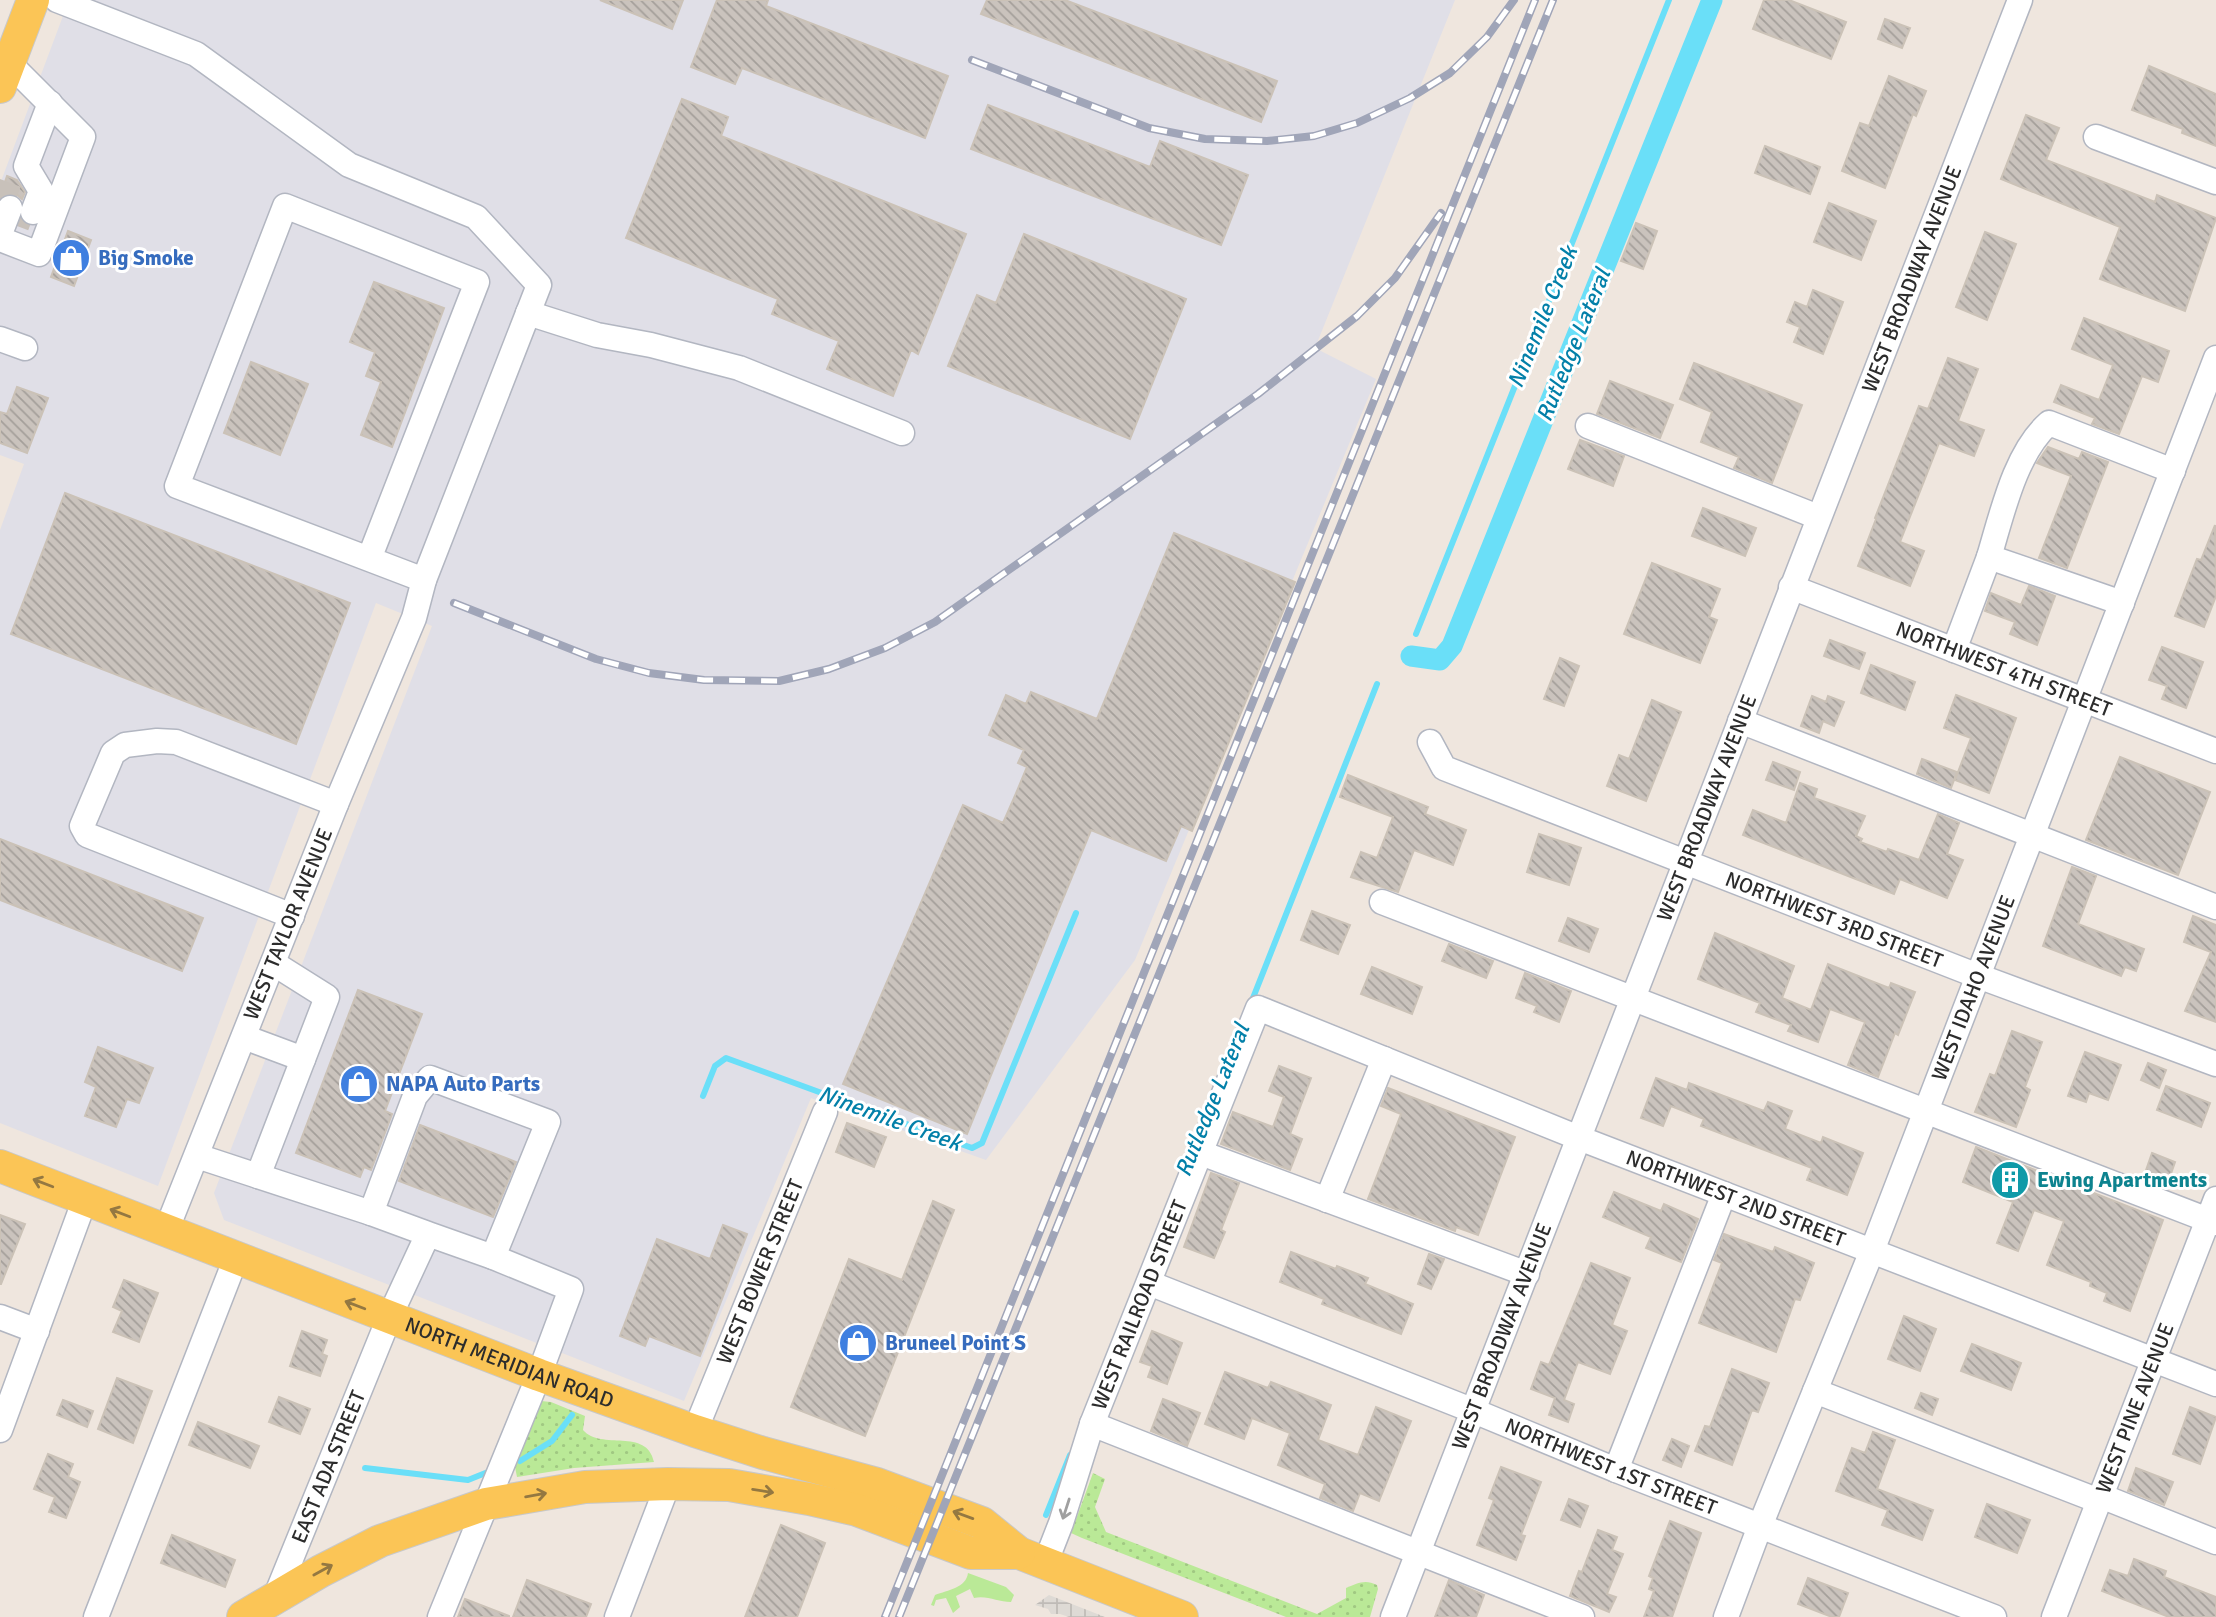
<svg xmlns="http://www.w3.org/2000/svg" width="2216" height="1617" font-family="Signika,sans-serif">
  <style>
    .industrial { fill: #e0dfe7 }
    .grass { fill: url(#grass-dots) }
    .garden { fill: #bae997 }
    .plaza { fill: url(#plaza-grid) }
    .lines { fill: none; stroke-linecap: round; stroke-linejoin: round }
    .stream { stroke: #6adff8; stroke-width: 6 }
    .canal { stroke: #6adff8; stroke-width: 21 }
    .building { fill: url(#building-back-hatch); stroke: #cbc2b7; stroke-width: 2 }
    .minor-tunnel { stroke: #c8c1ba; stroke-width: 24; stroke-dasharray: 24 12; stroke-linecap: butt }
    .minor-casing { stroke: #b2b6c1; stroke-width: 27 }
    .major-casing { stroke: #c8c8c8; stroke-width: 34 }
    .minor { stroke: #fff; stroke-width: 24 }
    .major { stroke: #fbc556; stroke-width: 32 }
    .rail-casing { stroke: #a0a5b8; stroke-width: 8 }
    .rail { stroke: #fff; stroke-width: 5; stroke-dasharray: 16; stroke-linecap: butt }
    .oneway { stroke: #947841 }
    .oneway2 { stroke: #a0a0a0 }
    .labels { text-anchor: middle; stroke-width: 6; stroke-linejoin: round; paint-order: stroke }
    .shop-label { font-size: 21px; font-weight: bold; fill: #366cbe; stroke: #fff; text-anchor: start }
    .street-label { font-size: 21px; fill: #2c2c2c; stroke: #fff }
    .culture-label { font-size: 21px; font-weight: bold; fill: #0d838f; stroke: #fff; text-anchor: start }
    .water-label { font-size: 23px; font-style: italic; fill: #0380a9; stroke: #fff }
  </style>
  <defs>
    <pattern id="grass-dots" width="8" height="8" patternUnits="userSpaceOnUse" patternTransform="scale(1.75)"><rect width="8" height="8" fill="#bae997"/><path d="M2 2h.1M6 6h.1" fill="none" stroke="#a0c882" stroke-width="1.8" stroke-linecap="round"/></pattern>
    <pattern id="plaza-grid" width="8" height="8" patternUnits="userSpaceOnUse" patternTransform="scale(1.75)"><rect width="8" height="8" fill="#dedad5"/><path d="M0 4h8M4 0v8" fill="none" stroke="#bfbbb7"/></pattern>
    <pattern id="building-back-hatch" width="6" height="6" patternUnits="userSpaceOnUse" patternTransform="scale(1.75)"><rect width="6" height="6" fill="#cac3bd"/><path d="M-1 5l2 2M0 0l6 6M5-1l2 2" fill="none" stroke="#a49f9a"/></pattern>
  </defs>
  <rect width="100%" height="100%" fill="#efe6de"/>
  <path class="industrial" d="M69 0H1455L1315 348 1376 379 1135 960 986 1160 811 1098 684 1401 224 1220 214 1193 432 626 376 603 158 1186 0 1123V530L24 464 0 455V184Z"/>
  <path class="grass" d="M541 1401 551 1402 585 1416 583 1430C601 1451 647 1427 654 1462L574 1468 517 1477 514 1462Z
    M1093 1473 1105 1479 1095 1507 1106 1532 1317 1614 1346 1598V1588C1358 1583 1365 1579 1377 1585L1378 1589 1370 1617H1286L1082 1538 1071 1533Z"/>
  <path class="garden" d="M968 1573 1006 1587 1014 1595 1011 1602C998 1602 987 1595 974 1598L970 1589 956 1596 960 1607 953 1613 946 1598 936 1600 934 1606 931 1605 935 1595C948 1590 966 1588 968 1573Z"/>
  <path class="plaza" d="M1049 1595 1105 1617H1069L1060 1614H1051L1048 1609 1035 1605Z"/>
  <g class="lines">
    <path class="stream" d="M1416 634 1669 0
      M1251 1003 1377 684
      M703 1096 715 1066 726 1058 972 1148 982 1143 1076 913
      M520 1461 552 1441 572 1415
      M365 1468 468 1480 488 1472
      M1046 1515 1070 1455"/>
    <path class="canal" d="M1411 656 1440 660 1452 646 1712 0"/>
  </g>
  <path class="building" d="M600 0H683L672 29Z
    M717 0H768L766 6 948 76 925 138 742 68 735 84 691 67Z
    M987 0H1065L1277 81 1261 122 981 14Z
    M1764 0H1789L1846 22 1831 59 1753 29Z
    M1885 19 1910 28 1902 48 1878 39Z
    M2149 66 2216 94V146L2182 133 2183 129 2132 110Z
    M1889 76 1926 91 1916 116 1913 114 1885 188 1842 171 1860 123 1869 126Z
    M682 99 728 117 721 136 966 234 918 354 911 350 893 396 827 369 839 341 772 314 778 299 626 238Z
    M988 105 1150 167 1160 141 1248 175 1221 245 971 149Z
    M2026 115 2059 128 2046 160 2155 202 2157 195 2216 218 2185 311 2100 279 2120 227 2001 179Z
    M1765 146 1820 167 1810 194 1755 173Z
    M7 176 17 180 25 192 22 199 16 194 8 193 0 197Z
    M1829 203 1876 221 1861 260 1814 242Z
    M1636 223 1657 231 1643 269 1621 261Z
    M68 231 91 240 74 286 51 277Z
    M1985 232 2016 244 1987 320 1956 307Z
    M1024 234 1186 299 1130 439 948 366 977 295 996 303Z
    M374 282 444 308 392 447 361 435 381 382 366 376 375 352 350 342Z
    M1813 290 1843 302 1823 354 1794 342 1800 327 1787 322 1795 302 1807 307Z
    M2084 318 2169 351 2158 382 2142 376 2119 434 2092 424 2095 418 2054 402 2061 385 2099 400 2113 365 2072 349Z
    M1948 358 1978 369 1958 421 1984 430 1974 456 1939 443 1900 542 1924 551 1910 586 1858 566 1876 519 1875 518 1919 406 1928 409Z
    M251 362 308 384 280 455 224 433Z
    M1694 363 1802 405 1772 483 1734 468 1739 457 1701 442 1712 412 1680 399Z
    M1610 381 1673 405 1660 438 1597 414Z
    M17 387 48 398 27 453 0 443V412L7 414Z
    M1580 440 1624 456 1613 486 1568 469Z
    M2048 447 2079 459 2082 452 2108 462 2067 568 2039 558 2071 476 2037 463Z
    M65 493 350 603 296 744 11 634Z
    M1703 508 1756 528 1745 556 1692 536Z
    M2215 525 2216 596 2204 627 2175 616 2197 559 2201 560Z
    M1174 533 1295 582 1192 831 1181 826 1166 861 1091 830 967 1134 843 1084 963 805 1003 823 1014 798 1027 767 1018 763 1024 750 989 735 1006 695 1026 704 1031 692 1097 719Z
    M1652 563 1720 589 1709 617 1717 620 1700 663 1624 634Z
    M2029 586 2055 596 2037 645 2010 634 2015 622 1985 611 1991 593 2021 605Z
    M1830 640 1865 653 1859 669 1824 656Z
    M2162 647 2203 662 2186 708 2162 699 2167 686 2149 680Z
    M1560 658 1579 666 1564 706 1544 699Z
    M1871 665 1915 682 1905 710 1861 693Z
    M1956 695 2016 718 1989 793 1955 780 1971 738 1944 728Z
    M1812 696 1826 702 1828 696 1844 702 1834 726 1823 721 1819 733 1801 726Z
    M1652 700 1681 712 1646 801 1607 786 1619 755 1629 759Z
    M2120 757 2210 792 2178 875 2086 840Z
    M1922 759 1957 772 1951 788 1917 774Z
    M1773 762 1800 772 1794 790 1766 780Z
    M1348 775 1428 807 1425 814 1466 830 1453 865 1414 850 1398 892 1351 877 1361 852 1377 858 1393 817 1340 797Z
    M1800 783 1817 789 1814 798 1865 816 1856 836 1862 839 1860 842 1887 852 1888 849 1919 860 1938 814 1959 823 1947 854 1963 860 1947 898 1900 879 1894 894 1743 835 1753 810 1786 823Z
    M1539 834 1581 848 1569 885 1527 872Z
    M0 839 203 918 182 971 0 900Z
    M2072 867 2096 876 2078 924 2144 949 2136 971 2125 967 2121 976 2043 946Z
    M1312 911 1350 925 1338 954 1301 940Z
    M2193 916 2216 925V1022L2185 1011 2211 952 2184 942Z
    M1568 918 1598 929 1589 952 1559 941Z
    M1715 933 1794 966 1782 998 1811 1010 1828 964 1889 988 1891 983 1915 992 1898 1035 1895 1033 1878 1077 1848 1065 1865 1022 1830 1009 1818 1042 1788 1031 1791 1025 1756 1012 1760 1003 1698 979Z
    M1449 944 1493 961 1486 978 1442 961Z
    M1372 967 1422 987 1412 1014 1361 994Z
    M1525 973 1571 991 1559 1022 1534 1012 1537 1006 1516 998Z
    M358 990 422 1014 385 1111 392 1114 371 1170 364 1167 360 1177 296 1153Z
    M2012 1031 2042 1042 2025 1087 2030 1090 2016 1127 1975 1112 1990 1074 1995 1076Z
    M98 1047 153 1068 139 1103 127 1099 116 1127 85 1116 96 1087 85 1082Z
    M2085 1052 2121 1065 2108 1100 2089 1093 2086 1102 2068 1096Z
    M2148 1063 2166 1070 2159 1088 2141 1080Z
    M1279 1066 1311 1078 1290 1134 1302 1139 1290 1170 1221 1144 1233 1112 1273 1127 1284 1097 1269 1091Z
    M1656 1078 1687 1090 1689 1083 1764 1111 1768 1102 1792 1111 1785 1129 1821 1143 1823 1137 1863 1153 1847 1195 1807 1180 1812 1168 1701 1126 1704 1119 1671 1106 1663 1126 1641 1118Z
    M2166 1086 2210 1103 2201 1127 2157 1110Z
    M1388 1088 1515 1137 1478 1235 1456 1227 1455 1231 1368 1199 1401 1114 1381 1106Z
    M847 1123 886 1137 874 1167 836 1152Z
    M420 1125 516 1162 493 1217 399 1181Z
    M1976 1147 2163 1220 2130 1311 2104 1301 2107 1293 2090 1286 2091 1282 2047 1265 2064 1221 2034 1210 2018 1251 1997 1243 2013 1202 1963 1182Z
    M2152 1153 2175 1162 2166 1188 2143 1179Z
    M1211 1173 1239 1183 1221 1230 1225 1232 1214 1258 1184 1247Z
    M1614 1192 1661 1211 1664 1204 1698 1219 1681 1262 1646 1248 1651 1237 1603 1217Z
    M933 1201 954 1210 865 1436 791 1407 849 1259 902 1280Z
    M0 1215 25 1224 1 1284H0Z
    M723 1225 747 1234 700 1356 649 1336 645 1346 620 1336 657 1239 710 1259Z
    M1724 1234 1773 1252 1775 1247 1814 1263 1800 1300 1795 1299 1776 1352 1699 1323 1722 1263 1714 1260Z
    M1291 1252 1336 1269 1337 1266 1368 1278 1365 1284 1413 1304 1401 1334 1322 1304 1324 1299 1280 1282Z
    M1429 1254 1444 1259 1431 1289 1418 1284Z
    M1591 1263 1630 1278 1612 1325 1627 1331 1610 1374 1578 1362 1564 1400 1574 1404 1568 1422 1549 1415 1555 1398 1531 1389 1541 1362 1549 1365Z
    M124 1280 158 1293 139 1342 113 1332 122 1311 113 1307Z
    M1904 1316 1936 1329 1920 1371 1888 1359Z
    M302 1331 327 1340 322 1354 327 1356 320 1376 290 1366Z
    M1152 1331 1182 1343 1167 1384 1148 1377 1152 1366 1140 1362Z
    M1972 1344 2021 1363 2011 1390 1961 1371Z
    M1732 1369 1769 1383 1758 1412 1752 1410 1732 1465 1695 1451 1705 1426 1710 1427Z
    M1225 1372 1268 1388 1271 1382 1331 1405 1318 1440 1358 1455 1376 1407 1411 1421 1379 1501 1360 1493 1353 1511 1320 1498 1325 1484 1278 1465 1290 1433 1252 1418 1244 1439 1205 1424Z
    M117 1378 152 1391 133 1443 98 1429Z
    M1921 1393 1938 1399 1932 1415 1915 1408Z
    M279 1397 310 1409 300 1434 269 1422Z
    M1163 1399 1200 1413 1187 1446 1151 1431Z
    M63 1400 93 1411 87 1427 57 1415Z
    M2190 1407 2216 1417 2200 1464 2173 1454Z
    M198 1422 259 1446 250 1468 189 1445Z
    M1873 1432 1895 1440 1877 1489 1933 1510 1922 1540 1882 1525 1888 1510 1836 1491 1852 1448 1865 1453Z
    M1672 1439 1689 1446 1681 1467 1663 1460Z
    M48 1454 73 1464 68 1477 80 1482 66 1518 49 1512 55 1497 34 1489Z
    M1501 1467 1541 1482 1521 1535 1525 1536 1516 1560 1477 1545 1494 1500 1489 1498Z
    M2136 1468 2173 1482 2164 1505 2128 1491Z
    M1569 1499 1588 1506 1580 1527 1561 1520Z
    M1987 1504 2030 1520 2017 1553 1975 1537Z
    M1670 1521 1701 1533 1672 1617H1644L1654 1591 1649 1589 1653 1578 1649 1576Z
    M781 1525 825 1543 797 1617H745Z
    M1598 1530 1617 1537 1612 1550 1623 1554 1607 1594 1616 1597 1609 1612 1570 1596 1579 1571 1582 1572Z
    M172 1535 235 1560 225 1587 161 1563Z
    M2134 1559 2166 1571 2164 1577 2216 1597V1617H2169L2102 1591 2110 1570 2128 1576Z
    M1808 1578 1848 1593 1839 1617H1832L1798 1604Z
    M527 1580 591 1604 586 1617H513Z
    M1449 1580 1484 1595 1476 1617H1435Z
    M465 1599 509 1616V1617H458Z"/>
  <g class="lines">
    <path class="minor-tunnel" d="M1 205 11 178
      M17 226 24 208"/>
    <defs>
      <g id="minor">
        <path d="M57 0 196 54 349 165 476 217 539 285 424 580 414 618 336 804 166 1231"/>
        <path d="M2096 137 2216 182"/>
        <path d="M33 212 41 191 26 166 50 103"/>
        <path d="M0 234 10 208"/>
        <path d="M0 239 39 254 83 137 9 63"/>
        <path d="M528 313 597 335 651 345 739 368 902 433"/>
        <path d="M0 339 25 348"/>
        <path d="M1588 426 1818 517"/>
        <path d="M369 559 177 486 285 206 477 282 369 559 424 580"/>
        <path id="s1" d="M1791 587 2216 751"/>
        <path d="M2122 603 1989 557C2002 514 2015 453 2049 423L2173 471"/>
        <path d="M1954 650 1989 557"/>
        <path d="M1740 721 2216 907"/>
        <path id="s2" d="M1430 742 1444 768 1978 976 2216 1064"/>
        <path d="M1382 902 2216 1223"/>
        <path d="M292 916 87 835 82 826 113 753 125 745 157 741 176 742 336 804"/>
        <path d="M244 1037 303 1059"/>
        <path d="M1201 1153 1527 1274"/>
        <path d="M197 1156 258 1176 327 997 273 963"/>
        <path d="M258 1176 371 1213"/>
        <path d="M1327 1200 1384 1059"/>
        <path id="s3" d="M1149 1283 1474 1411 1616 1470 1994 1617"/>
        <path d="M0 1317 37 1331"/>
        <path d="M1815 1391 2099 1501"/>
        <path d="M1092 1424 1582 1617"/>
        <path d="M0 1430 85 1199"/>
        <path id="s4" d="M695 1431 825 1112"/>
        <path d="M1616 1470 1724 1194"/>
        <path d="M2101 1496 2216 1542"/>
        <path id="s5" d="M1045 1564 1061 1523 1092 1424 1258 1008 1579 1138 2216 1384"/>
        <path id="s6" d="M273 1603 389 1318 428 1234 493 1257 548 1122 430 1078 415 1096 371 1213 428 1234"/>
        <path d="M96 1617 236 1258"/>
        <path d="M440 1617 539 1375 571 1289 493 1257"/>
        <path d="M617 1617 668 1484"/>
        <path id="s7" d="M1393 1617 2020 0"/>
        <path id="s8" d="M1726 1617 1760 1526 1872 1251 2216 358"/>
        <path id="s9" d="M2054 1617 2216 1199"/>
      </g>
      <g id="major">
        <path d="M0 87 33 0"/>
        <path id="s10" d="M0 1166 539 1375 695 1431 763 1453 877 1484 982 1523 1019 1553 1182 1617"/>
        <path d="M243 1617 321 1571 380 1541 486 1504 585 1487 668 1484 729 1485 809 1499 857 1510 971 1553H1019"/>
      </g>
    </defs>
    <use href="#minor" class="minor-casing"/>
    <use href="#major" class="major-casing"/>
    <use href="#minor" class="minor"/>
    <use href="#major" class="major"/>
    <defs>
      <path id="rail" d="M972 60 1149 128 1205 139 1267 141 1314 136 1357 123 1410 98 1450 73 1487 37 1514 0
        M454 603 596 659 649 673 704 680 779 681 829 669 885 648 935 622 1258 394 1357 316 1395 278 1441 213
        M885 1617 1535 0
        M899 1617 1553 0"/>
    </defs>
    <use href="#rail" class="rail-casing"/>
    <use href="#rail" class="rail"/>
  </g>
  <defs><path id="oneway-shaft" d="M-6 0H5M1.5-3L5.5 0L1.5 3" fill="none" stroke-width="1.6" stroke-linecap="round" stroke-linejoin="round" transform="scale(1.75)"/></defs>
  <g class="oneway">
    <use href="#oneway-shaft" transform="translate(43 1183) rotate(-159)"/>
    <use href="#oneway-shaft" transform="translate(120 1213) rotate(-159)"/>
    <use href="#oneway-shaft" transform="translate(355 1305) rotate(-159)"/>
    <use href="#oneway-shaft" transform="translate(763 1491) rotate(9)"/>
    <use href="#oneway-shaft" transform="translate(536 1495) rotate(-10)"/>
    <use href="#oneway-shaft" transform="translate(963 1515) rotate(-160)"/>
    <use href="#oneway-shaft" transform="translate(323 1570) rotate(-29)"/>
  </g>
  <use class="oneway2" href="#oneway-shaft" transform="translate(1066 1509) rotate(108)"/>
  <defs>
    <symbol id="shop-disc" viewBox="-11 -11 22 22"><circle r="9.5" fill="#3f7fe0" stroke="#fff"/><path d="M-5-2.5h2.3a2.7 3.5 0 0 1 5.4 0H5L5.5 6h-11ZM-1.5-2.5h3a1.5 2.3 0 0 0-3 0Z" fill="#fff"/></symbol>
    <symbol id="building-disc" viewBox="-11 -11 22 22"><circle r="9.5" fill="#0f9aa8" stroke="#fff"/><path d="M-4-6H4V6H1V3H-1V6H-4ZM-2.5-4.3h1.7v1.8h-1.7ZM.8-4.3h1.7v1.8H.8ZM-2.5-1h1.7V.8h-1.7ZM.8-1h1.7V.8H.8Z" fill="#fff"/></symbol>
  </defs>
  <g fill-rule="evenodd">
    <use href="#shop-disc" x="49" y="236" width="44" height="44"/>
    <use href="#shop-disc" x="337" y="1062" width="44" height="44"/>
    <use href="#building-disc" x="1988" y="1158" width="44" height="44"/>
    <use href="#shop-disc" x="836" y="1321" width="44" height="44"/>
  </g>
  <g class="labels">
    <g class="shop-label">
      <text x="98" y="265">Big Smoke</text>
      <text x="386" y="1091">NAPA Auto Parts</text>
      <text x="885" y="1350">Bruneel Point S</text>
    </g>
    <g class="street-label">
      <text dy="7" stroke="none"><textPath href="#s7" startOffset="1435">WEST BROADWAY AVENUE</textPath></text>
      <text dy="7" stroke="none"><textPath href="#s1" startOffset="228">NORTHWEST 4TH STREET</textPath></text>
      <text dy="7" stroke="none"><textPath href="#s7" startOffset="868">WEST BROADWAY AVENUE</textPath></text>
      <text dy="7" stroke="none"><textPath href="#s2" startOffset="448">NORTHWEST 3RD STREET</textPath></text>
      <text transform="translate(288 924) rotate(-68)" y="7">WEST TAYLOR AVENUE</text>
      <text dy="7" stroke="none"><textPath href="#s8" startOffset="676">WEST IDAHO AVENUE</textPath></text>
      <text dy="7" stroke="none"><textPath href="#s5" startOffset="1110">NORTHWEST 2ND STREET</textPath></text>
      <text dy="7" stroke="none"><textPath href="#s4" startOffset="172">WEST BOWER STREET</textPath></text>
      <text dy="7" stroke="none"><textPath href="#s5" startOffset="276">WEST RAILROAD STREET</textPath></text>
      <text dy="7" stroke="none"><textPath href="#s7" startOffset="301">WEST BROADWAY AVENUE</textPath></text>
      <text dy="7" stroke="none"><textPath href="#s10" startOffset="546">NORTH MERIDIAN ROAD</textPath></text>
      <text dy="7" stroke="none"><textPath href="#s9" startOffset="224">WEST PINE AVENUE</textPath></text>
      <text dy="7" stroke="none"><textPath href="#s3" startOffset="497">NORTHWEST 1ST STREET</textPath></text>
      <text dy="7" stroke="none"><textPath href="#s6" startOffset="147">EAST ADA STREET</textPath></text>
    </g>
    <g class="culture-label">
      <text x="2037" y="1187">Ewing Apartments</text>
    </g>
    <g class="water-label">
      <text transform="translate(1542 317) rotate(-68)" y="8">Ninemile Creek</text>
      <text transform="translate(1573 345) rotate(-68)" y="8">Rutledge Lateral</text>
      <text transform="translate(1212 1100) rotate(-68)" y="8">Rutledge Lateral</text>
      <text transform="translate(890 1118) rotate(20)" y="8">Ninemile Creek</text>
    </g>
  </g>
</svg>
